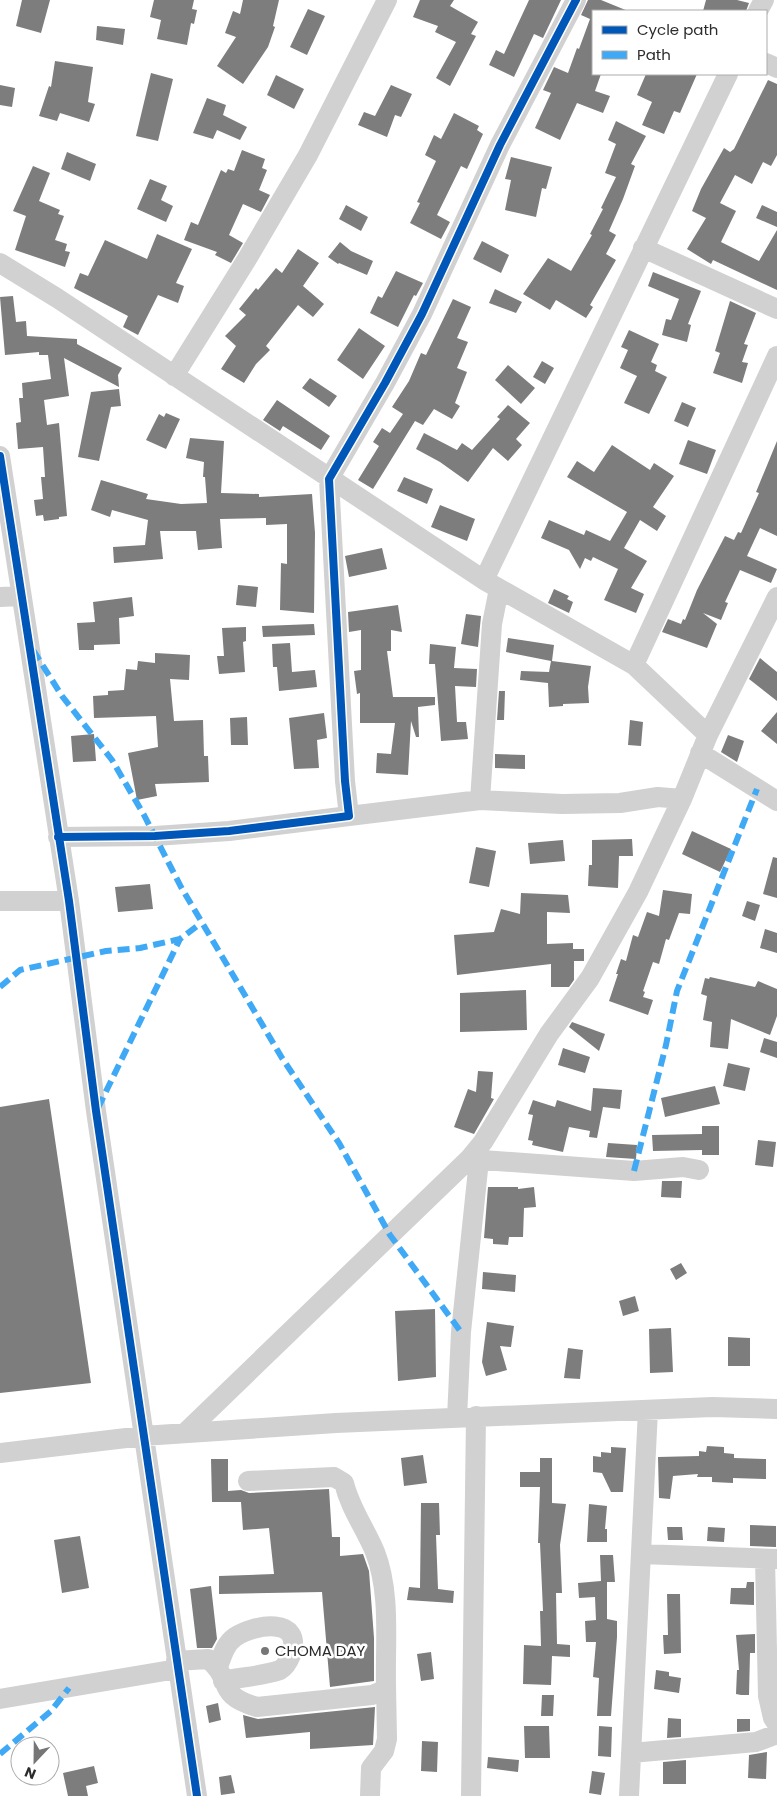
<svg xmlns="http://www.w3.org/2000/svg" width="777" height="1796" font-family="Poppins,sans-serif">
  <style>
    .building { fill: #7d7d7d }
    .lines { fill: none; stroke-linecap: round; stroke-linejoin: round }
    .minor { stroke: #d1d1d1; stroke-width: 20 }
    .quiet { stroke: #3fa9f5; stroke-width: 6; stroke-dasharray: 12 6; stroke-linecap: butt }
    .cycleway-casing { stroke: #fff; stroke-width: 11 }
    .cycleway { stroke: #0057b8; stroke-width: 8 }
    .poi-dot { fill: #767676; stroke: #fff; stroke-width: 2 }
    .labels { text-anchor: middle; stroke-width: 5; stroke-linejoin: round; paint-order: stroke }
    .poi-label { font-size: 15px; fill: #2c2c2c; stroke: #fff; text-anchor: start }
  </style>
  <rect width="100%" height="100%" fill="#fff"/>
  <path class="building" d="M22 0H50L41 33 16 26Z
    M154 0H194L192 9 197 10 194 24 191 23 187 45 157 39 161 20 150 17Z
    M243 0H279L273 26 275 27 268 47 243 84 217 66 236 37 225 33 233 11 240 14Z
    M420 0H454L450 6 478 22 471 34 476 36 450 86 436 78 456 42 435 32 438 26 413 17Z
    M529 0H561L543 38 534 34 514 77 489 65 496 50 504 54Z
    M588 0H601L628 11H593V74H601L595 91 610 96 603 113 577 103 560 140 535 128 551 93 543 90 554 67 568 73 577 48 579 49 590 19 581 15Z
    M706 0H737L749 3 746 11H703Z
    M308 9 325 16 307 55 290 47Z
    M97 26 125 29 123 45 96 40Z
    M55 61 93 67 88 102 95 104 89 122 60 113 57 121 39 116 49 86 51 87Z
    M151 73 173 79 158 141 136 136Z
    M646 74H697L680 113 674 111 664 134 642 125 652 102 637 95Z
    M276 75 304 89 294 109 267 95Z
    M768 80 777 84V155L771 166 763 162 752 184 735 175 720 203 736 211 721 242 759 261 777 230V290L713 260 711 264 687 249 706 218 692 211 701 189 724 148 730 152 734 149Z
    M0 85 15 88 12 107 0 105Z
    M391 85 412 94 401 117 395 115 387 137 358 125 364 112 375 116Z
    M207 98 226 105 223 115 247 127 240 140 217 130 213 139 193 133Z
    M454 113 479 126 477 130 483 134 467 169 461 166 437 215 450 222 441 239 410 223 420 203 417 202 436 161 425 155 434 135 441 139Z
    M616 121 646 136 631 164 635 166 623 199 609 231 616 235 606 254 616 260 590 305 593 307 586 318 556 300 550 310 523 294 548 258 571 271 592 235 590 234 603 209 601 208 616 177 605 173 616 144 608 140Z
    M242 150 265 159 262 168 267 170 259 190 270 195 261 212 243 204 229 235 243 243 231 263 215 255 217 252 184 240 191 222 198 225 221 170 226 173 228 169 234 171Z
    M67 152 96 164 90 181 61 169Z
    M511 157 552 167 546 189 542 188 536 217 505 210 511 180 505 179Z
    M33 166 50 173 39 201 60 210 58 214 64 216 55 240 67 244 65 251 70 252 65 267 15 250 26 216 13 211Z
    M150 179 167 186 161 200 173 206 166 222 137 209Z
    M346 205 368 217 361 231 339 219Z
    M762 205 777 212V227L756 218Z
    M157 234 192 249 176 283 184 286 178 303 158 295 138 335 123 327 128 316 74 288 80 273 88 276 105 240 147 259Z
    M482 241 509 255 501 273 473 259Z
    M340 242 351 251 373 261 367 275 339 263 338 264 328 257Z
    M298 249 319 263 303 286 324 304 313 317 298 305 266 346 270 350 256 364 244 383 221 369 236 346 225 336 246 315 239 309 256 288 258 290 276 268 282 273Z
    M396 271 423 283 416 296 414 295 398 327 370 313 378 296 382 298Z
    M653 272 701 291 688 324 691 325 687 342 662 335 666 319 671 320 679 299 648 286Z
    M495 289 522 302 516 313 489 303Z
    M13 296 16 322 26 321 27 336 77 339V344L122 368 118 375 119 387 64 358 69 396 44 400 47 425 59 423 67 516 59 517V519L44 521 43 515 36 516 34 500 43 499 41 477H45L43 447 18 449 16 423 21 422 19 398H23L22 383 51 379 48 355H39V352L5 355 0 297Z
    M453 299 471 307 457 338 468 342 457 368 467 372 455 403 460 406 452 419 434 409 423 425 415 421 373 489 358 480 379 446 373 442 382 428 390 433 403 414 392 407 409 381 421 353 426 355Z
    M730 301 756 313 744 344 748 345 742 362 748 363 742 383 713 373 720 353 715 351Z
    M359 328 385 346 363 379 337 360Z
    M629 330 659 344 651 362 657 365 655 371 667 377 649 414 624 403 637 376 620 368 628 350 621 347Z
    M542 361 554 368 545 384 533 377Z
    M508 365 535 388 521 404 495 380Z
    M310 378 337 396 329 407 302 388Z
    M119 389 121 406 111 407 99 461 78 457 91 392Z
    M277 400 330 436 321 450 283 426 280 431 263 420Z
    M682 402 696 408 688 427 674 421Z
    M508 405 530 423 516 439 522 445 508 461 493 448 468 482 440 462 416 449 424 433 457 450 462 443 472 450 500 419 497 417Z
    M166 413 180 419 166 449 146 440 159 414 164 417Z
    M190 438 224 441 221 493 259 494V497L312 494 315 533 314 613 280 610 281 563 287 564V524L266 525V518L220 519 222 548 198 550 196 531H160L163 559 114 563 113 547 145 545 148 520 112 510 110 517 91 510 101 480 148 494 146 499 181 504 207 503 205 477H203L204 462 186 458Z
    M688 440 716 450 707 474 679 464Z
    M777 441V536L760 528 747 556 777 569 771 583 740 570 725 602 728 603 721 620 703 613 717 624 707 648 662 632 668 619 681 624 683 619 685 620 697 590 725 536 734 540 738 532 741 533 759 493 756 492Z
    M612 445 650 470 654 463 674 476 653 507 666 516 657 531 640 520 624 548 647 561 631 588 644 594 636 613 604 600 618 569 593 557 591 561 585 558 580 569 569 550 541 538 549 520 584 535 586 530 610 541 627 512 567 477 577 461 594 472Z
    M404 477 433 489 427 504 397 491Z
    M440 505 475 519 467 541 431 527Z
    M382 548 387 569 349 577 345 556Z
    M238 585 258 587 256 607 236 605Z
    M554 589 569 596 567 599 573 602 569 613 548 603Z
    M132 597 134 616 119 618 120 644 94 645V650H79L77 623 95 622 93 602Z
    M398 605 402 632 391 630V651H387L393 697H435V705L418 707 419 737H416L411 721 408 775 376 773 377 753 391 754 395 723H360V693L357 694 354 671 361 670V630L349 632 348 612Z
    M466 614 481 616 478 647 461 644Z
    M314 624 315 635 263 637 262 626Z
    M246 627V641L243 642 245 672 219 674 217 656H224L222 628Z
    M508 638 554 645 552 661 591 666 588 687 589 703 563 704V706L549 707 548 683 520 680 521 671 549 672 551 661 506 652Z
    M290 643 292 672 315 670 317 687 279 691 277 667H273L272 644Z
    M430 644 456 647 454 668 477 669 476 687 455 686 457 722H466L468 739 441 741 435 664H429Z
    M155 653 190 655 189 680 170 679 174 721 203 720 204 756H208L209 782 155 784 157 796 137 800 128 753 158 747 156 716 94 718 93 696 108 695V691L124 690 126 669 137 670 138 661 155 663Z
    M760 658 777 672V701L749 679Z
    M499 691H505L504 720H497Z
    M777 712V744L761 731Z
    M324 713 327 738 317 740 319 768 294 769 289 718Z
    M247 717 248 745H231L230 718Z
    M630 720 643 722 641 746 628 745Z
    M94 734 96 761 73 762 71 736Z
    M728 735 744 741 737 762 721 752Z
    M495 754 525 755V769L495 768Z
    M692 831 731 849 720 872 682 854Z
    M632 839 633 856H619L618 888 588 886 589 865H592V840Z
    M563 840 565 861 530 864 528 843Z
    M476 847 496 851 489 887 469 883Z
    M773 857 777 858V898L763 894Z
    M150 884 153 909 118 912 115 887Z
    M663 890 692 894 690 914 679 913 669 940 666 939 659 964 653 962 643 991 645 992 643 997 653 1000 648 1015 609 1001 618 974H616L621 959 626 961 633 935 638 937 647 912 659 916Z
    M521 893 568 895 570 913 547 912V944L573 943V949H584V961H574V980L569 987H551V964L457 975 454 935 494 932 501 909 520 914Z
    M747 901 760 905 755 921 742 916Z
    M765 929 777 933V953L760 948Z
    M710 977 755 987 758 981 777 989V1016L770 1035 731 1019 728 1049 710 1047 712 1022 703 1020 707 996 701 994 705 978 709 979Z
    M526 990 527 1030 460 1032V993Z
    M572 1022 605 1034 599 1051 569 1027Z
    M764 1038 777 1042V1058L760 1052Z
    M563 1048 590 1057 585 1073 558 1065Z
    M728 1063 750 1068 745 1091 723 1086Z
    M478 1071 493 1072 491 1098 494 1099 474 1134 454 1127 468 1089 476 1092Z
    M715 1086 720 1104 665 1117 661 1098Z
    M593 1088 622 1090 620 1109 603 1107 597 1138 589 1137 590 1131 569 1127 563 1152 532 1145 533 1141 528 1140 533 1115 528 1114 533 1100 555 1107 557 1100 591 1111Z
    M49 1099 91 1383 0 1393V1107Z
    M702 1126H719V1155H702V1150L653 1151 652 1135 702 1134Z
    M758 1140 776 1142 773 1167 755 1165Z
    M608 1143 637 1145 636 1159 606 1157Z
    M662 1181H682L681 1198 661 1197Z
    M488 1187H518V1189L534 1187 536 1207 524 1208 523 1237H509L508 1245 493 1244V1239L484 1238Z
    M681 1263 687 1273 676 1280 670 1269Z
    M483 1272 516 1275 515 1292 482 1289Z
    M635 1296 639 1311 623 1316 619 1301Z
    M435 1309 436 1377 398 1381 395 1311Z
    M487 1322 514 1326 511 1347 500 1346 507 1370 486 1376 482 1362Z
    M671 1328 673 1372 650 1373 649 1329Z
    M728 1337 750 1338V1366H728Z
    M568 1348 583 1350 580 1379 564 1378Z
    M707 1446 724 1447V1453L734 1454V1458L766 1459V1479L733 1478V1483L712 1482V1477H697L698 1474 673 1476 670 1499 659 1498 658 1457 699 1456V1451L706 1452Z
    M611 1447 626 1448 623 1492H611L602 1473 593 1472V1456L601 1457V1452L611 1453Z
    M423 1455 427 1483 404 1486 401 1458Z
    M540 1458H552V1503L566 1504 560 1545 562 1593H556L557 1644 570 1645V1657L552 1656 551 1685 523 1684 524 1645 541 1646 540 1611H543L540 1543H538L540 1487H520V1472H540Z
    M211 1459H228V1491L241 1490 249 1493 329 1489 332 1537H340V1556L363 1554 369 1571 374 1638V1681L330 1687 322 1592 219 1594V1576L274 1574 269 1528 243 1530 241 1502H212Z
    M421 1503H439L440 1535H436L438 1589 454 1591 453 1603 407 1600 409 1587 420 1588Z
    M589 1504 607 1506 605 1529H607V1542H587Z
    M750 1525 776 1526V1547L750 1546Z
    M667 1527H682L683 1540H668Z
    M708 1527 725 1528 724 1542 707 1541Z
    M80 1536 89 1588 62 1593 54 1540Z
    M600 1555H613L615 1582H607V1619L617 1621V1637L611 1716H597L599 1678 593 1677 596 1642H586L585 1621 596 1620 595 1597 579 1598 578 1583 601 1581Z
    M747 1582H754V1605L730 1604 731 1588H746Z
    M211 1586 217 1639 212 1648H197L190 1589Z
    M667 1594H680L681 1653 664 1654 663 1635H668Z
    M755 1634V1653H750L749 1695H741L736 1694 737 1670H739L736 1635Z
    M431 1652 434 1679 421 1681 417 1654Z
    M656 1670 669 1672V1676L681 1678 679 1693 654 1689Z
    M542 1695H554L553 1716H541Z
    M218 1703 221 1720 209 1723 206 1706Z
    M375 1707 373 1745 310 1749V1732L246 1738 243 1715 258 1719Z
    M668 1718 681 1719V1737L667 1738Z
    M737 1719H750V1731L737 1732Z
    M524 1726H549L550 1758H525Z
    M599 1726 612 1727 611 1757 598 1756Z
    M422 1741 438 1742 437 1772 421 1771Z
    M767 1752 766 1779 748 1778 749 1755Z
    M488 1757 519 1760 518 1772 487 1768Z
    M686 1760V1784H663V1762Z
    M94 1766 98 1783 86 1786 88 1796H68L63 1773Z
    M592 1771 605 1773 601 1795 589 1793Z
    M231 1775 235 1793 221 1795 219 1777Z"/>
  <g class="lines">
    <path class="minor" d="M758 11 764 0
      M766 63 777 68
      M643 248 777 309
      M0 263 57 298 484 580 634 665 708 735
      M174 376 247 259 308 155 387 0
      M0 456 69 901 96 1111 197 1796
      M484 580 728 74
      M0 597 21 596
      M634 665 777 356
      M700 753 777 801
      M480 800 562 804 620 803 658 797 682 799
      M349 816 480 800 492 624 499 589
      M58 837 155 836 229 831 349 816 345 781 329 479 385 383 422 314 500 145 576 0
      M0 901H69
      M469 1159 634 1171 683 1167 699 1170
      M457 1418 461 1332 479 1160
      M184 1434 469 1159 483 1142 549 1034 590 978 638 892 682 799 708 735 777 597
      M0 1453 143 1436 336 1423 712 1407 777 1409
      M641 1554 777 1559
      M765 1559 768 1696 773 1718 777 1724
      M176 1661 208 1659C234 1679 214 1695 257 1707L372 1695 382 1691 386 1685C385 1642 391 1593 375 1552 365 1528 350 1508 344 1483L334 1477 248 1481
      M218 1667C222 1656 225 1644 235 1637 254 1624 304 1616 291 1655 289 1660 285 1667 280 1670 263 1676 241 1677 223 1681
      M0 1699 177 1669
      M631 1753 756 1742 777 1734
      M370 1796 371 1768 384 1751 387 1739 386 1685
      M471 1796 476 1416
      M629 1796 648 1410"/>
    <path class="quiet" d="M33 650 62 696 112 760 144 815 181 887 282 1058 339 1143 390 1235 461 1332
      M0 987 20 970 106 951 140 948 180 939 201 923
      M98 1108 180 939
      M634 1171 666 1045 677 991 757 789
      M0 1754 51 1711 69 1688"/>
    <defs>
      <path id="cycleway" d="M0 456 69 901 96 1111 197 1796
        M58 837 155 836 229 831 349 816 345 781 329 479 385 383 422 314 500 145 576 0"/>
    </defs>
    <use href="#cycleway" class="cycleway-casing"/>
    <use href="#cycleway" class="cycleway"/>
  </g>
  <circle class="poi-dot" cx="265" cy="1651" r="5"/>
  <g class="labels">
    <g class="poi-label">
      <text x="275" y="1656">CHOMA DAY</text>
    </g>
  </g>
  <rect x="592" y="10" width="175" height="65" fill="#ffffff" stroke="#ababab"/>
  <rect x="602" y="26" width="25" height="8" fill="#0057b8" stroke="#ababab"/>
  <text x="637" y="35" font-size="15" fill="#2c2c2c">Cycle path</text>
  <rect x="602" y="51" width="25" height="8" fill="#3fa9f5" stroke="#ababab"/>
  <text x="637" y="60" font-size="15" fill="#2c2c2c">Path</text>
  <g transform="translate(35 1761) rotate(202)"><circle r="24" fill="#ffffff" stroke="#ababab"/>
  <path d="M0-4L9 19L0 12L-9 19Z" fill="#767676"/>
  <text y="-8" font-size="14" font-weight="bold" text-anchor="middle" fill="#2c2c2c">N</text>
  </g>
</svg>
